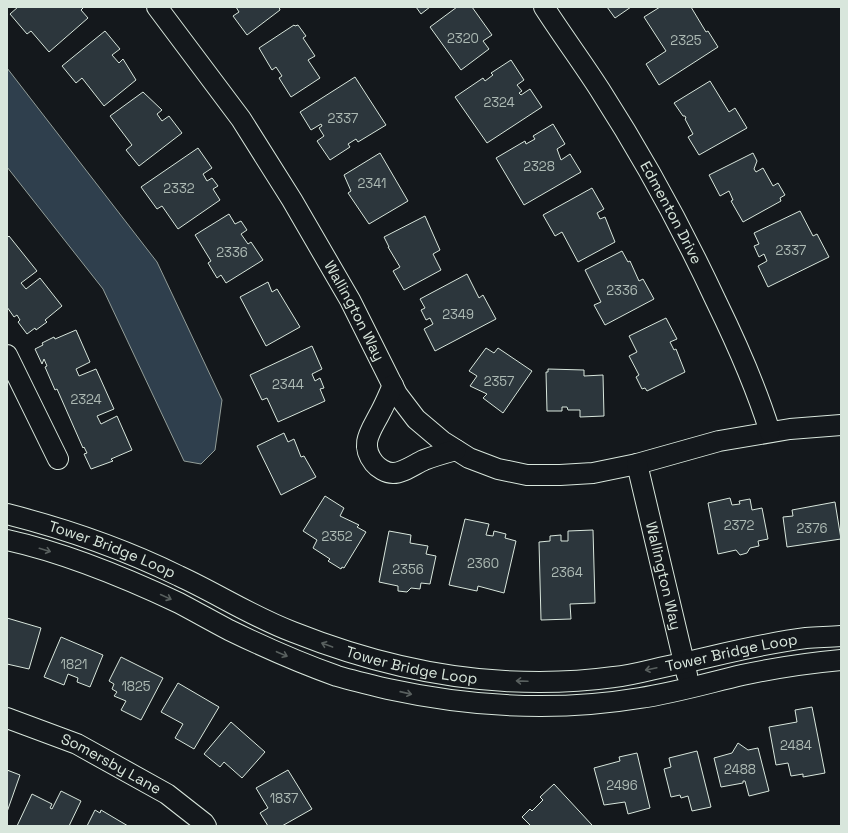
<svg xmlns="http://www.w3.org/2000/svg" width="848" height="833" font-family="'Space Grotesk',sans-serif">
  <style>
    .water { fill: #2f3f4d; stroke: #939e99 }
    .building { fill: #2c363c; stroke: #d8e6dc }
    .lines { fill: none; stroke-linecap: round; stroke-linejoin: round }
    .minor-casing { stroke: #d8e6dc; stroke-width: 22 }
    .minor { stroke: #14181c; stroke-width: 20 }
    .oneway { stroke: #59605f }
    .labels { text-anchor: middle; stroke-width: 3; stroke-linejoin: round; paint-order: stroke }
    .number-label { font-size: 13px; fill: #adbab4 }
    .street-label { font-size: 15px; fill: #d8e6dc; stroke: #14181c }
  </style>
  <rect width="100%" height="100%" fill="#14181c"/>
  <path class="water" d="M7 68 157 262 222 400 215 450 201 464 184 461 103 289 7 167Z"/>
  <path class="building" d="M18 7H84L81 10 88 18 49 52 31 31 27 34 10 14Z
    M236 7H279L280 10 247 35 233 16 239 12Z
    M416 7H430L421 14Z
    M457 7H472L492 35 483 41 489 49 461 70 430 27Z
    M607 7H631L615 18Z
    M660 7H691L706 32 708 31 718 47 659 85 646 64 666 51 644 17Z
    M294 25 295 26 298 25 306 36 303 38 315 56 308 60 320 78 291 97 279 78 282 76 276 67 272 70 259 48Z
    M105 31 120 49 112 55 119 63 123 59 136 80 104 106 82 78 76 83 62 66Z
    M511 60 524 80 517 85 522 91 519 93 521 95 530 89 542 107 487 143 455 97 483 78 485 81 493 75 491 73Z
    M355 77 386 125 358 142 356 139 348 144 350 147 330 160 317 141 324 136 319 128 322 126 321 124 311 130 300 112Z
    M710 81 729 112 735 108 747 128 699 155 688 137 693 134 685 119 686 118 685 116H683L674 103Z
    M143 92 162 110 157 114 162 121 169 116 182 133 139 166 126 150 132 145 110 116Z
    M553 124 565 144 557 149 561 160 570 154 581 172 524 205 496 158 525 141 526 144 535 139 533 136Z
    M198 148 212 168 203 174 207 181 212 178 218 186 213 189 220 200 178 229 162 206 157 209 141 187Z
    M380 153 408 201 369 224 348 193 351 191 344 175Z
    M753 153 757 161 754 169 756 172 763 168 773 186 778 183 785 195 780 198 781 201 743 222 731 201 733 200 729 191 720 196 709 175Z
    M592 188 604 209 597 213 600 219 605 217 615 242 578 262 562 232 555 236 543 215Z
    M800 211 813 236 817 234 829 257 768 287 758 266 767 261 764 254 759 257 754 246 759 244 754 233Z
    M229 214 235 224 241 221 247 230 241 234 248 244 251 242 263 260 226 283 221 275 217 278 208 263 211 261 195 235Z
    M425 216 440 250 433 254 441 270 404 290 393 271 400 267 388 247H389L384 237Z
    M9 236 37 271 21 283 26 289 40 278 62 306 45 320 47 322 36 330 35 328 27 334 18 322 20 320 17 315 14 317 7 307V238Z
    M622 251 628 262 630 261 639 281 643 279 654 299 605 325 594 305 601 302 585 270Z
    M467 274 479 298 483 295 496 319 435 351 424 329 433 324 430 318 426 320 421 310 425 308 420 299Z
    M268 282 272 292 277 289 300 327 266 346 240 297Z
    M666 318 677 339 670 342 674 350 676 349 685 372 647 391 645 388 642 389 636 377 639 375 629 356 637 352 629 336Z
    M76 330 90 362 76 369 79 376 96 369 114 409 97 416 101 424 117 416 132 450 111 459 113 461 91 469 84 454 87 453 84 447 83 448 57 389 55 390 45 367 47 366 44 359 42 364 35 349 43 345 42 343 54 337 55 339Z
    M312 346 322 369 312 374 315 381 320 378 324 388 320 389 325 401 278 422 267 398 262 400 250 375Z
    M486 348 494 353 498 348 532 371 503 413 483 398 487 394 470 386 477 376 469 371Z
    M548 369 584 370V376L603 375 604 416 580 417V410H568L567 407H562V411H547L546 372H548Z
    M284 433 288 442 294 439 301 457 304 456 316 477 281 495 257 446Z
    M325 496 344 508 340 516 359 525 357 527 366 532 344 568 342 567 341 569 328 561 330 559 313 548 317 540 303 531Z
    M730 498 732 505 740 504 739 501 750 499 752 510 762 508 768 539 758 541 759 546 750 548 747 553 740 555 736 550 718 554 708 503Z
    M835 502 841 539 787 547 783 517 793 516 792 510Z
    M465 519 489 524 486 535 493 536 494 531 506 534 505 538 516 541 504 593 478 586 477 591 449 585Z
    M593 530 595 603 570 604 571 619 541 620 539 542 550 541V536L561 535V541H568V531Z
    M389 531 411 535 410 543 428 546 426 554 436 556 430 584 421 583 420 589 411 588 407 592 398 591V586L379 582Z
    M7 618 41 628 29 669 7 664Z
    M61 637 103 655 90 687 77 682 78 678 68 674 64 685 44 677Z
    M121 657 163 678 141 720 121 710 126 701 114 696 117 692 112 689 114 684 109 681Z
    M178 683 219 707 194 749 175 738 183 724 161 712Z
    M812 707 825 773 803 777V774L791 776 788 763 776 765 769 727 797 722 795 710Z
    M231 722 265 752 242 778 224 762 220 767 204 754Z
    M738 743 748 750 758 748 769 791 749 796 745 781H743V783L721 787 714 758 732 753Z
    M697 751 711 807 692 811 688 796 681 798 680 795 671 797 664 769 671 767 669 758Z
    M637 753 650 808 628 814 625 802 604 805 594 768 620 761 619 757Z
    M7 770 20 775 7 812Z
    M288 770 312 809 282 826H268L260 813 268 808 256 788Z
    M554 784 592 825 591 826H531L522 817 530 809 532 811 543 800 540 797Z
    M61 791 81 801 69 826H17L32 794 52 804 50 808 52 809Z
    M95 810 100 813 101 810 128 826H87Z"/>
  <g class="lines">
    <defs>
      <g id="minor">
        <path id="s1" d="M157 7 241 119 292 200 350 300 397 394 416 419 442 441 469 458 498 469 527 475H560L593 473 637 464 719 441 790 429 841 425"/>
        <path id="s2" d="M544 7C562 35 582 62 600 90 643 157 682 228 716 301 737 344 756 387 770 432"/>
        <path d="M7 355 58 459"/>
        <path d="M393 385C389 394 385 404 380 413 371 431 359 444 374 463 378 468 386 473 393 473 403 473 415 464 424 460 434 456 445 453 456 450"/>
        <path id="s3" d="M637 464 687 675"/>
        <path id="s4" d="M7 514C66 529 124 549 179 576 218 594 253 617 293 632 361 659 431 677 505 681 541 683 578 682 614 677 635 675 656 668 678 664 719 655 764 643 806 638 818 637 829 637 841 636"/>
        <path d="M7 540C66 553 124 577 179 603 196 612 212 621 229 630 264 647 300 663 337 676 354 681 371 685 388 689 471 707 556 712 640 698 674 693 708 683 742 675 775 668 808 663 841 660"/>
        <path id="s5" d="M7 718 77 744 167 794 204 823 206 826"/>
      </g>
    </defs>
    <use href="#minor" class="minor-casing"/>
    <use href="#minor" class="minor"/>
  </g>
  <defs><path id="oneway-shaft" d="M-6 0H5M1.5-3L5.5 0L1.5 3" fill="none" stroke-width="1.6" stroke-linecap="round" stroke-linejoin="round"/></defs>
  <g class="oneway">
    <use href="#oneway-shaft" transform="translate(45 550) rotate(17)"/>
    <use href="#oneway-shaft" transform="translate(166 597) rotate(25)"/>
    <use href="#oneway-shaft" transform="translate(327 645) rotate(-160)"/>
    <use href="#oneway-shaft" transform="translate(282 654) rotate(23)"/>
    <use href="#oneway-shaft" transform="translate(651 669) rotate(168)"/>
    <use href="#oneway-shaft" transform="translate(522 681) rotate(-178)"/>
    <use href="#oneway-shaft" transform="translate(406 693) rotate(13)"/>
  </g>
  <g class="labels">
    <g class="number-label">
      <text x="463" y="43">2320</text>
      <text x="686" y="45">2325</text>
      <text x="499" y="107">2324</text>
      <text x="343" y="123">2337</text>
      <text x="539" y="171">2328</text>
      <text x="372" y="188">2341</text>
      <text x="179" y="193">2332</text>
      <text x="791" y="255">2337</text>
      <text x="232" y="257">2336</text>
      <text x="622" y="295">2336</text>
      <text x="458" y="319">2349</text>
      <text x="499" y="386">2357</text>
      <text x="288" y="389">2344</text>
      <text x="86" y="404">2324</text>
      <text x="739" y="530">2372</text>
      <text x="812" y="533">2376</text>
      <text x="337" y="541">2352</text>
      <text x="483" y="568">2360</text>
      <text x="408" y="574">2356</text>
      <text x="567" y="577">2364</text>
      <text x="74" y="669">1821</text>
      <text x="136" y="691">1825</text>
      <text x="796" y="750">2484</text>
      <text x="740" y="774">2488</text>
      <text x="622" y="790">2496</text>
      <text x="284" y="803">1837</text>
    </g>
    <g class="street-label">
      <text dy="5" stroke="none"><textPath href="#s2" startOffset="242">Edmenton Drive</textPath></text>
      <text dy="5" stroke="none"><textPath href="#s1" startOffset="363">Wallington Way</textPath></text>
      <text dy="5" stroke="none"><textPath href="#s4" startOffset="111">Tower Bridge Loop</textPath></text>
      <text dy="5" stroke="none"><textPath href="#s3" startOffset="115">Wallington Way</textPath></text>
      <text dy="5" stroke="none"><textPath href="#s4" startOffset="758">Tower Bridge Loop</textPath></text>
      <text dy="5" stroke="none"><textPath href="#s4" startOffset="434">Tower Bridge Loop</textPath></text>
      <text dy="5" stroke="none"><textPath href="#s5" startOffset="114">Somersby Lane</textPath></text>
    </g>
  </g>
  <rect width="848" height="833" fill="none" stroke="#d8e6dc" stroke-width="16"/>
</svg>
